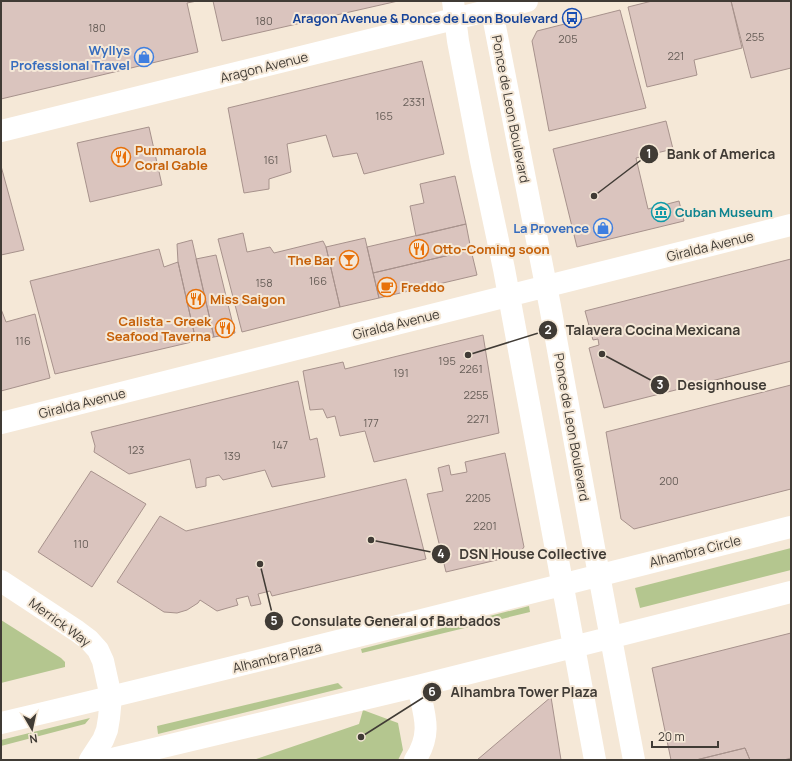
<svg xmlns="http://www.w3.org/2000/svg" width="792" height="761" font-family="Manrope,sans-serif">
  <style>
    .green { fill: #b4c68f }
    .building { fill: #dac4be; stroke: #a7928c }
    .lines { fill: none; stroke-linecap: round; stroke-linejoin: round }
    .minor { stroke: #fff; stroke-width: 22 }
    .labels { text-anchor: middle; stroke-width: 4; stroke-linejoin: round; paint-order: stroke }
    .number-label { font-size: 11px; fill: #665d57 }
    .transit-label { font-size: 13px; font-weight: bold; fill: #164399; stroke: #f5e8d7; text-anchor: end }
    .shop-label { font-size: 13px; font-weight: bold; fill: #366cbe; stroke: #f5e8d7; text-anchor: end }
    .street-label { font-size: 13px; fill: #403b35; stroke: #f5e8d7 }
    .food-label { font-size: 13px; font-weight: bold; fill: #c56008; stroke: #f5e8d7; text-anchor: start }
    .culture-label { font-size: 13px; font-weight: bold; fill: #0d838f; stroke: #f5e8d7; text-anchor: start }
    .leader { fill: none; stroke: #403b35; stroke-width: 1.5 }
    .callout-dot { fill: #403b35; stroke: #f5e8d7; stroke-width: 1.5 }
    .mark-label { font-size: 12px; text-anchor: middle; font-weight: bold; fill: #fff }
    .callout-label { font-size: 14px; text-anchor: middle; font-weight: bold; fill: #403b35; stroke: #f5e8d7; stroke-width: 4; stroke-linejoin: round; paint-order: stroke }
  </style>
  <rect width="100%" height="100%" fill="#f5e8d7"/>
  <path class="green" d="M791 548V570L640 608 635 588Z
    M529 606 530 612 362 653 361 649Z
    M1 620 61 658 65 662V667L1 683Z
    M338 683 343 688 158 734 157 726Z
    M363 710 398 723 403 750 398 760H253L359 724Z
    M90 718 85 724 1 746V740Z"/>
  <path class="building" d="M1 1H197L187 3 198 52 1 99Z
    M213 1H398L222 41Z
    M652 1H731L742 48 694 60 697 75 647 87 628 7Z
    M731 1H791V68L751 78Z
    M620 10 646 108 549 131 532 41 537 31Z
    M422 61 444 154 364 174 357 153 333 157 326 135 287 144 291 172 269 179V189L244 193 228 108Z
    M666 121 673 149 636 158 648 209 679 201 684 221 577 247 553 149Z
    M149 127 162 185 90 202 77 143Z
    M1 166 24 250 1 255Z
    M455 176 466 224 416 236 410 206 424 203 420 184Z
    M466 224 471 250 373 273 367 247Z
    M243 233 247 252 270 247 274 253 323 241 326 247 340 307 242 332 218 239Z
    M365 238 379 298 340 307 326 247Z
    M192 240 214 337 196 341 178 262 177 244Z
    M159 249 164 267 178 262 196 341 55 374 30 281Z
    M471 250 477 275 379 298 373 273Z
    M216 255 235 333 214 337 196 259Z
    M791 259V361L604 408 589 348 599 345 598 339 593 340 585 311Z
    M1 309 6 322 35 314 50 378 1 391Z
    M483 335 499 433 374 462 365 431 340 436 335 416 327 418 323 409 310 410 303 371 343 362 345 369Z
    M298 381 310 440 317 438 325 477 272 487 265 470 223 480 219 475 206 478V486L196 488 190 459 129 474 94 452 95 446 91 432Z
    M791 385V489L634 529 621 519 606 432Z
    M505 453 524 547 518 555 446 572 427 494 443 491 438 468 449 465 451 475 467 472 465 462Z
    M91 471 146 504 92 587 38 552Z
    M406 479 426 559 272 596 270 591 258 594 261 604 251 606 248 596 236 599 238 605 217 611 200 600 198 603 187 610 177 613 164 612 117 582 160 516 186 531Z
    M791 633V758L784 760H750L745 748 696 760H671L652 668Z
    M551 697 561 760H477Z
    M745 748 750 760H696Z"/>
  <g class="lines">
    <path class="minor" d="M453 1 458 41 481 161 504 269 595 760
      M490 1 550 306 599 575 634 760
      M1 131 527 1
      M1 423 791 225
      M1 581 77 631 89 640 98 650 103 661 111 697 109 718 107 730 103 740 90 760
      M1 723C265 661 528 593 791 527
      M108 760 418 686 791 592
      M415 760C433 733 424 714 418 686"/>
  </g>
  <defs>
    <symbol id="bus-ring" viewBox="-11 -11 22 22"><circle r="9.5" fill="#f5e8d7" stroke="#1a4fb4" stroke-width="1.5"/><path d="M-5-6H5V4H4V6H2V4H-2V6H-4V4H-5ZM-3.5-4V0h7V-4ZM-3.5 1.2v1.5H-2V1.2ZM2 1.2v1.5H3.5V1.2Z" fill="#1a4fb4"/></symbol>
    <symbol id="shop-ring" viewBox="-11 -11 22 22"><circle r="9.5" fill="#f5e8d7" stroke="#3f7fe0" stroke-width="1.5"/><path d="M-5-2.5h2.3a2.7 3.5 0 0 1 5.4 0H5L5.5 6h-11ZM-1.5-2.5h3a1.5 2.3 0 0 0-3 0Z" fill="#3f7fe0"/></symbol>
    <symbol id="restaurant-ring" viewBox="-11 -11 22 22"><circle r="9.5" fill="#f5e8d7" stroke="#e8710a" stroke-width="1.5"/><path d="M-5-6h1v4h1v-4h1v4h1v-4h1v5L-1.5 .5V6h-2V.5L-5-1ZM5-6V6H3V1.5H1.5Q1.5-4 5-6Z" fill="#e8710a"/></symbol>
    <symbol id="museum-ring" viewBox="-11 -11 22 22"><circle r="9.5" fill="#f5e8d7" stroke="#0f9aa8" stroke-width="1.5"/><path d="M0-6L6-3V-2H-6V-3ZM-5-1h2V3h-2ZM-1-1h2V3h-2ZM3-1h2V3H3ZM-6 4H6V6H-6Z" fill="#0f9aa8"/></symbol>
    <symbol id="bar-ring" viewBox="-11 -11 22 22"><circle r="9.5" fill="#f5e8d7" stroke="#e8710a" stroke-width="1.5"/><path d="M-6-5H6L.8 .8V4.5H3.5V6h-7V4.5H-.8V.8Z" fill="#e8710a"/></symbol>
    <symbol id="cafe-ring" viewBox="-11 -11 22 22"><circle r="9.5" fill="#f5e8d7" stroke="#e8710a" stroke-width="1.5"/><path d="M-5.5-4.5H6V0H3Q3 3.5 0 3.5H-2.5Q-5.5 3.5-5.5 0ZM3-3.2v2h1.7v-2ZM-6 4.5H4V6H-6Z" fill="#e8710a"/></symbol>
  </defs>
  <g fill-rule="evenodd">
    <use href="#bus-ring" x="561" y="7" width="22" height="22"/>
    <use href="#shop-ring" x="133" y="46" width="22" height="22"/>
    <use href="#restaurant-ring" x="110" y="146" width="22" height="22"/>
    <use href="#museum-ring" x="650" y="201" width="22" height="22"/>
    <use href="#shop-ring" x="592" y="217" width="22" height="22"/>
    <use href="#restaurant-ring" x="408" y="238" width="22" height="22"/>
    <use href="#bar-ring" x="338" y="249" width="22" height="22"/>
    <use href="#cafe-ring" x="376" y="276" width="22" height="22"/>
    <use href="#restaurant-ring" x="185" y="288" width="22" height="22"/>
    <use href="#restaurant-ring" x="214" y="317" width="22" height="22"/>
  </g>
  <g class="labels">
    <g class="number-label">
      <text x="264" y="25">180</text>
      <text x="97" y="32">180</text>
      <text x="755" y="41">255</text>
      <text x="568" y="43">205</text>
      <text x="676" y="60">221</text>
      <text x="414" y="106">2331</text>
      <text x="384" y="120">165</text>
      <text x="271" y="164">161</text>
      <text x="318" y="285">166</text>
      <text x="264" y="287">158</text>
      <text x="23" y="345">116</text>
      <text x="447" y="365">195</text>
      <text x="471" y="373">2261</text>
      <text x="401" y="377">191</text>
      <text x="476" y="399">2255</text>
      <text x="478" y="423">2271</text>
      <text x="371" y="427">177</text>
      <text x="280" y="449">147</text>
      <text x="136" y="454">123</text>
      <text x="232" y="460">139</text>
      <text x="669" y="485">200</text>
      <text x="478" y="502">2205</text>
      <text x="485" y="530">2201</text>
      <text x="81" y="548">110</text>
    </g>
    <g class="transit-label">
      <text x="558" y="23">Aragon Avenue &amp; Ponce de Leon Boulevard</text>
    </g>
    <g class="shop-label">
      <text x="130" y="55">Wyllys<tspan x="130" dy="15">Professional Travel</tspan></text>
      <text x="589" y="233">La Provence</text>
    </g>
    <g class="street-label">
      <text transform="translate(264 67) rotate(-14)" y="5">Aragon Avenue</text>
      <text transform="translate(511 109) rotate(79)" y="5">Ponce de Leon Boulevard</text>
      <text transform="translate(710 246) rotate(-14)" y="5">Giralda Avenue</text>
      <text transform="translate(396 324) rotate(-14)" y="5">Giralda Avenue</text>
      <text transform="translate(82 403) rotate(-14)" y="5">Giralda Avenue</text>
      <text transform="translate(572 427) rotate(80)" y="5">Ponce de Leon Boulevard</text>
      <text transform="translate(695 551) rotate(-14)" y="5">Alhambra Circle</text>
      <text transform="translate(60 622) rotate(36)" y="5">Merrick Way</text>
      <text transform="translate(277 657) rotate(-14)" y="5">Alhambra Plaza</text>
    </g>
    <g class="food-label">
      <text x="135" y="155">Pummarola<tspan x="135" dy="15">Coral Gable</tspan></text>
      <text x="433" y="254">Otto-Coming soon</text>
      <text x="335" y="265" text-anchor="end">The Bar</text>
      <text x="401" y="292">Freddo</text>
      <text x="210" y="304">Miss Saigon</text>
      <text x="211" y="326" text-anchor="end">Calista - Greek<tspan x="211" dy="15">Seafood Taverna</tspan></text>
    </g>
    <g class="culture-label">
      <text x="675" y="217">Cuban Museum</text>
    </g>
  </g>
  <path class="leader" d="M594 196L649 154M468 355L548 330M602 354L660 385M371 540L441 554M260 564L274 621M361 737L432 692"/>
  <g class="callout-dot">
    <circle cx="594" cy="196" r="4"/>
    <circle cx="468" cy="355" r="4"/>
    <circle cx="602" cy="354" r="4"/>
    <circle cx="371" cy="540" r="4"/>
    <circle cx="260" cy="564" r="4"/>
    <circle cx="361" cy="737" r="4"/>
    <circle cx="649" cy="154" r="10"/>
    <circle cx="548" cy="330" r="10"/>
    <circle cx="660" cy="385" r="10"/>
    <circle cx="441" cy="554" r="10"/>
    <circle cx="274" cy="621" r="10"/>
    <circle cx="432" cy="692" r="10"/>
  </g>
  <g class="mark-label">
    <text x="649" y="158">1</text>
    <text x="548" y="334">2</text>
    <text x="660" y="389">3</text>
    <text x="441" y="558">4</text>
    <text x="274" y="625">5</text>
    <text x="432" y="696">6</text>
  </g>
  <g class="callout-label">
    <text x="721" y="159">Bank of America</text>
    <text x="653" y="335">Talavera Cocina Mexicana</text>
    <text x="722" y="390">Designhouse</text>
    <text x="533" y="559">DSN House Collective</text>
    <text x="396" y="626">Consulate General of Barbados</text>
    <text x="524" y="697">Alhambra Tower Plaza</text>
  </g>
  <rect width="792" height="761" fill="none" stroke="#403b35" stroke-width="4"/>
  <g transform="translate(32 729) rotate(171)" stroke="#f5e8d7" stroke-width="3" paint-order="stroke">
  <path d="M0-3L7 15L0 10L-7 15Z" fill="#403b35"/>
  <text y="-6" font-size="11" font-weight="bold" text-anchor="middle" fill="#403b35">N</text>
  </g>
  <path d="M652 741v6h66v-6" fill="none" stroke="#403b35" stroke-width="2"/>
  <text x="658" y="741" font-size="12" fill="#403b35" stroke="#f5e8d7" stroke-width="3" paint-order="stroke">20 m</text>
</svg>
